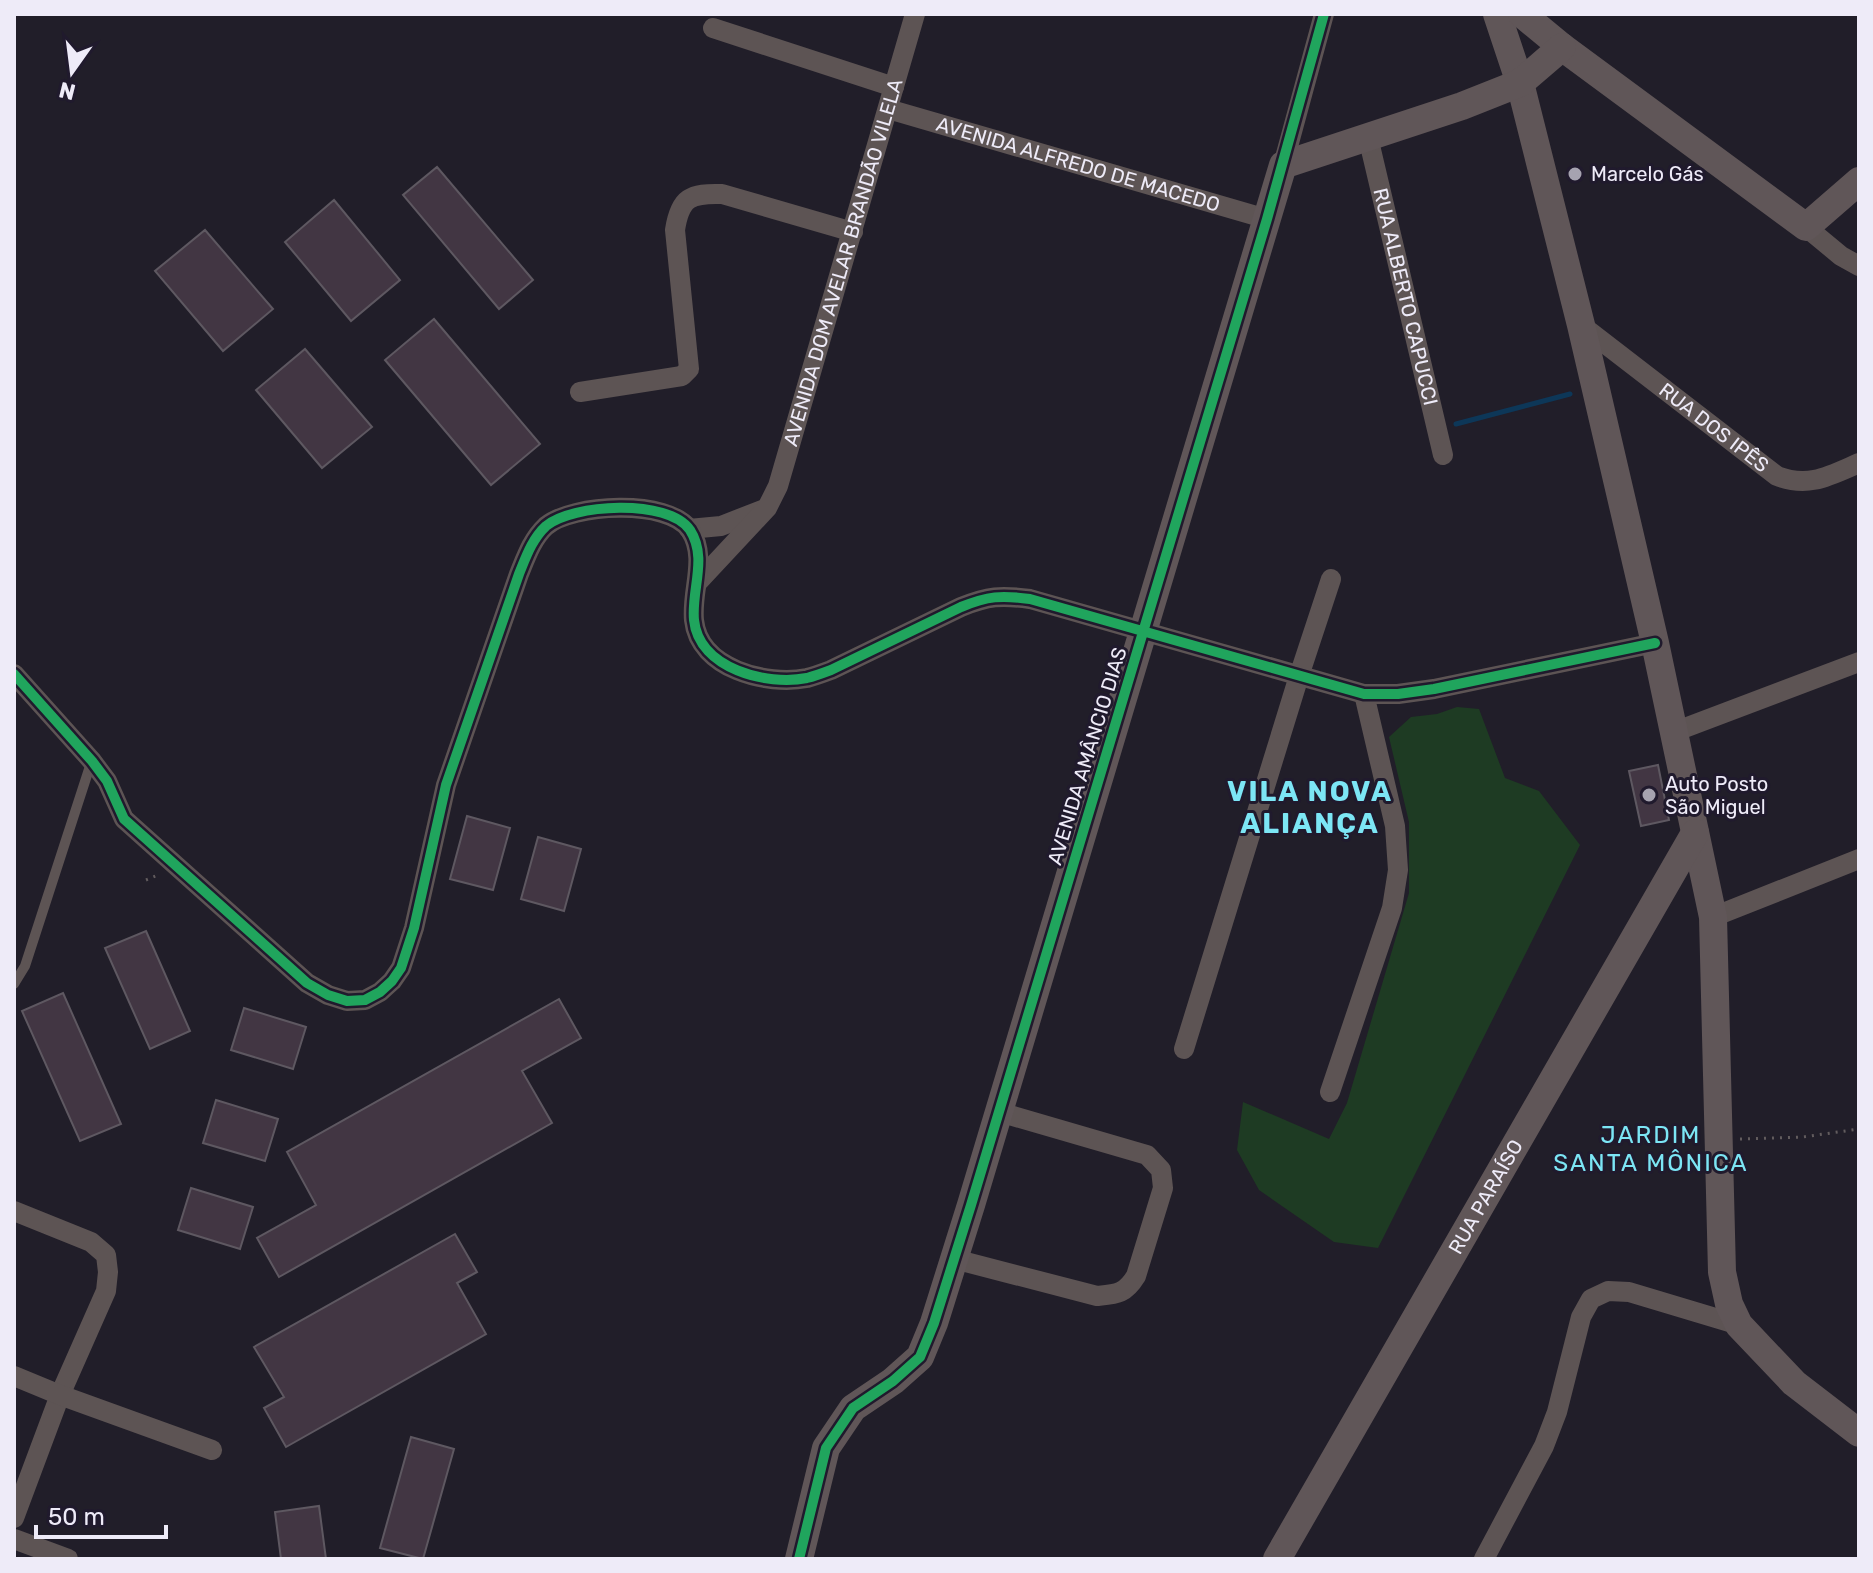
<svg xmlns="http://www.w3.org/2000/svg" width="1873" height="1573" font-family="Rubik,sans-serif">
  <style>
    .green { fill: #1e3b23 }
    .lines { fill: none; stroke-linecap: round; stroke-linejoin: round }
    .stream { stroke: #0d3758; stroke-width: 5 }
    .building { fill: #423643; stroke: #5e5861; stroke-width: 2 }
    .path { stroke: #625c5e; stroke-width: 3; stroke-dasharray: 2 6; stroke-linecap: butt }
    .lane { stroke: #5d5454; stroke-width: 10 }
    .street { stroke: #5d5454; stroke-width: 20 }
    .secondary { stroke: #605658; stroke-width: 28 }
    .cycleway-casing { stroke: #201a2d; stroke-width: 15 }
    .cycleway { stroke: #20a55d; stroke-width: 10 }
    .poi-dot { fill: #a6a3b0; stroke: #201a2d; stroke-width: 3 }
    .labels { text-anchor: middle; stroke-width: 6; stroke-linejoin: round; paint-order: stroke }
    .street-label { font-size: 20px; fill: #eeebf8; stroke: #201a2d }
    .poi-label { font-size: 20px; fill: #eeebf8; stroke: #201a2d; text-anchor: start }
    .quarter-label { font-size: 24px; letter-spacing: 2px; fill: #7ce6f5; stroke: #201a2d }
    .district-label { font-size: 28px; font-weight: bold; letter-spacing: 2px; fill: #7ce6f5; stroke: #201a2d }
  </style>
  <rect width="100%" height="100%" fill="#211e29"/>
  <path class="green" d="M1457 707 1479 709 1505 778 1539 791 1580 845 1378 1248 1334 1242 1259 1190 1237 1150 1243 1102 1329 1139 1347 1103 1409 893V822L1389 737 1411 717 1437 714Z"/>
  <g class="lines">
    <path class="stream" d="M1456 424 1570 394"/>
  </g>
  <path class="building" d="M437 167 533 280 499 309 403 195Z
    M334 200 400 280 351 321 285 242Z
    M205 230 273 309 223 351 155 271Z
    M434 319 540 444 491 485 385 360Z
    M305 349 372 427 322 468 256 390Z
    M1658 765 1669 820 1641 826 1629 771Z
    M467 816 510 828 493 890 450 879Z
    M538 837 581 849 564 911 521 899Z
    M146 931 190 1031 150 1049 105 948Z
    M63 993 121 1124 80 1141 22 1011Z
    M559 999 581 1038 522 1071 552 1123 279 1277 257 1238 316 1205 287 1152Z
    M244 1008 306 1027 293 1069 231 1050Z
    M216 1100 278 1119 265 1161 203 1143Z
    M191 1188 253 1207 240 1249 178 1230Z
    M455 1234 477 1272 457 1283 486 1334 286 1447 264 1408 284 1397 254 1347Z
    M411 1437 454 1449 423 1559 380 1548Z
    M319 1506 326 1559H281L275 1512Z"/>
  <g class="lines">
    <path class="path" d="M146 880 158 875
      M1740 1139 1803 1137 1859 1129"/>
    <path class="lane" d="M14 984 25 966 91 763"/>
    <g class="street">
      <path d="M713 28 894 87"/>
      <path id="s1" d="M888 109 1267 219"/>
      <path id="s2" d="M1368 137 1443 455"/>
      <path d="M1283 165 1324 14"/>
      <path d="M1806 227 1841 256 1859 266"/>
      <path id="s3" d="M1581 325 1777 476C1809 488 1829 476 1859 463"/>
      <path d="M580 392 682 376 689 369 675 230C680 197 691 193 722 194L853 232"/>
      <path d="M689 529 721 526 762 510"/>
      <path id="s4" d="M697 583 767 508 778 486 915 14"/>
      <path d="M14 674 92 761 107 781 124 819 307 983 328 995 347 1001 365 1000 380 992 392 981 401 968 414 928 446 785 519 574C526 557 532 539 546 526 572 504 668 498 690 530 708 558 691 590 694 620 699 669 767 686 807 678 815 676 823 673 831 670L961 607C988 596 1001 595 1030 599L1364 694H1398L1434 689 1655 643"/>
      <path d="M1674 732 1859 662"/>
      <path d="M1713 917 1859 859"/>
      <path d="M1184 1049 1299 676 1331 579"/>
      <path d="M1330 1092 1392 908 1398 870 1395 826 1364 694"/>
      <path d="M14 1211 91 1242 106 1255 108 1272 106 1291 60 1395 14 1518"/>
      <path d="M954 1259 1097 1296C1117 1294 1125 1294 1136 1276L1163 1188 1161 1170 1147 1155 999 1112"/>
      <path d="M14 1376 60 1395 212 1450"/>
      <path d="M14 1539 68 1559"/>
      <path d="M1484 1559 1544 1446 1557 1412 1581 1317 1591 1299 1608 1291 1629 1292 1739 1325"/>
    </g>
    <g class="secondary">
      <path d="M1497 14 1520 83 1581 325 1655 643 1713 917 1722 1272 1729 1304 1739 1325 1794 1383 1859 1433"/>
      <path d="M1522 14 1562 47 1806 227 1859 181"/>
      <path d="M799 1559 826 1448 853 1408 893 1381 920 1357 934 1323 971 1205 1283 165 1462 106 1520 83 1562 47"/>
      <path id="s5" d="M1277 1559 1695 833"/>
    </g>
    <defs>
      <path id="cycleway" d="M14 674 92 761 107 781 124 819 307 983 328 995 347 1001 365 1000 380 992 392 981 401 968 414 928 446 785 519 574C526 557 532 539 546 526 572 504 668 498 690 530 708 558 691 590 694 620 699 669 767 686 807 678 815 676 823 673 831 670L961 607C988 596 1001 595 1030 599L1364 694H1398L1434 689 1655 643
        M799 1559 826 1448 853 1408 893 1381 920 1357 934 1323 971 1205 1267 219 1324 14"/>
    </defs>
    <use href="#cycleway" class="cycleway-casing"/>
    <use href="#cycleway" class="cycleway"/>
  </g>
  <g class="poi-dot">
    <circle cx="1575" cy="174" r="8"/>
    <circle cx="1649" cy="795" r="8"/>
  </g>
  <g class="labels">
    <g class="street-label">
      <text dy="7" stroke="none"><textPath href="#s1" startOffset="198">AVENIDA ALFREDO DE MACEDO</textPath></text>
      <text dy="7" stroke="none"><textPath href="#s4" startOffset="360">AVENIDA DOM AVELAR BRANDÃO VILELA</textPath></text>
      <text dy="7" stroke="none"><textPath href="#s2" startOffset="164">RUA ALBERTO CAPUCCI</textPath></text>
      <text dy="7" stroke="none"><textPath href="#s3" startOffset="168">RUA DOS IPÊS</textPath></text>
      <text transform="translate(1087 756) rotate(-73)" y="7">AVENIDA AMÂNCIO DIAS</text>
      <text dy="7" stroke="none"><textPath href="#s5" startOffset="418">RUA PARAÍSO</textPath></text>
    </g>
    <g class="poi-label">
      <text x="1591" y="181">Marcelo Gás</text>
      <text x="1665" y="791">Auto Posto<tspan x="1665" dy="23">São Miguel</tspan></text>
    </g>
    <g class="quarter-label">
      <text x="1651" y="1143">JARDIM<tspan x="1651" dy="28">SANTA MÔNICA</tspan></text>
    </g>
    <g class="district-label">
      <text x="1310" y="801">VILA NOVA<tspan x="1310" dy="32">ALIANÇA</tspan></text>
    </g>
  </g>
  <rect width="1873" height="1573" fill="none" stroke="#eeebf8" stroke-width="32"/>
  <g transform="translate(72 72) rotate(194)" stroke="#201a2d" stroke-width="6" paint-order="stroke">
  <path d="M0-6L14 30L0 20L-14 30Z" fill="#eeebf8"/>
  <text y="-12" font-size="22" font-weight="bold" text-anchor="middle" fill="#eeebf8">N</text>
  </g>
  <path d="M36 1525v12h130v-12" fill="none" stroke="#eeebf8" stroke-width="4"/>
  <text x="48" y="1525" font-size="24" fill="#eeebf8" stroke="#201a2d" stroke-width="6" paint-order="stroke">50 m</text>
</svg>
